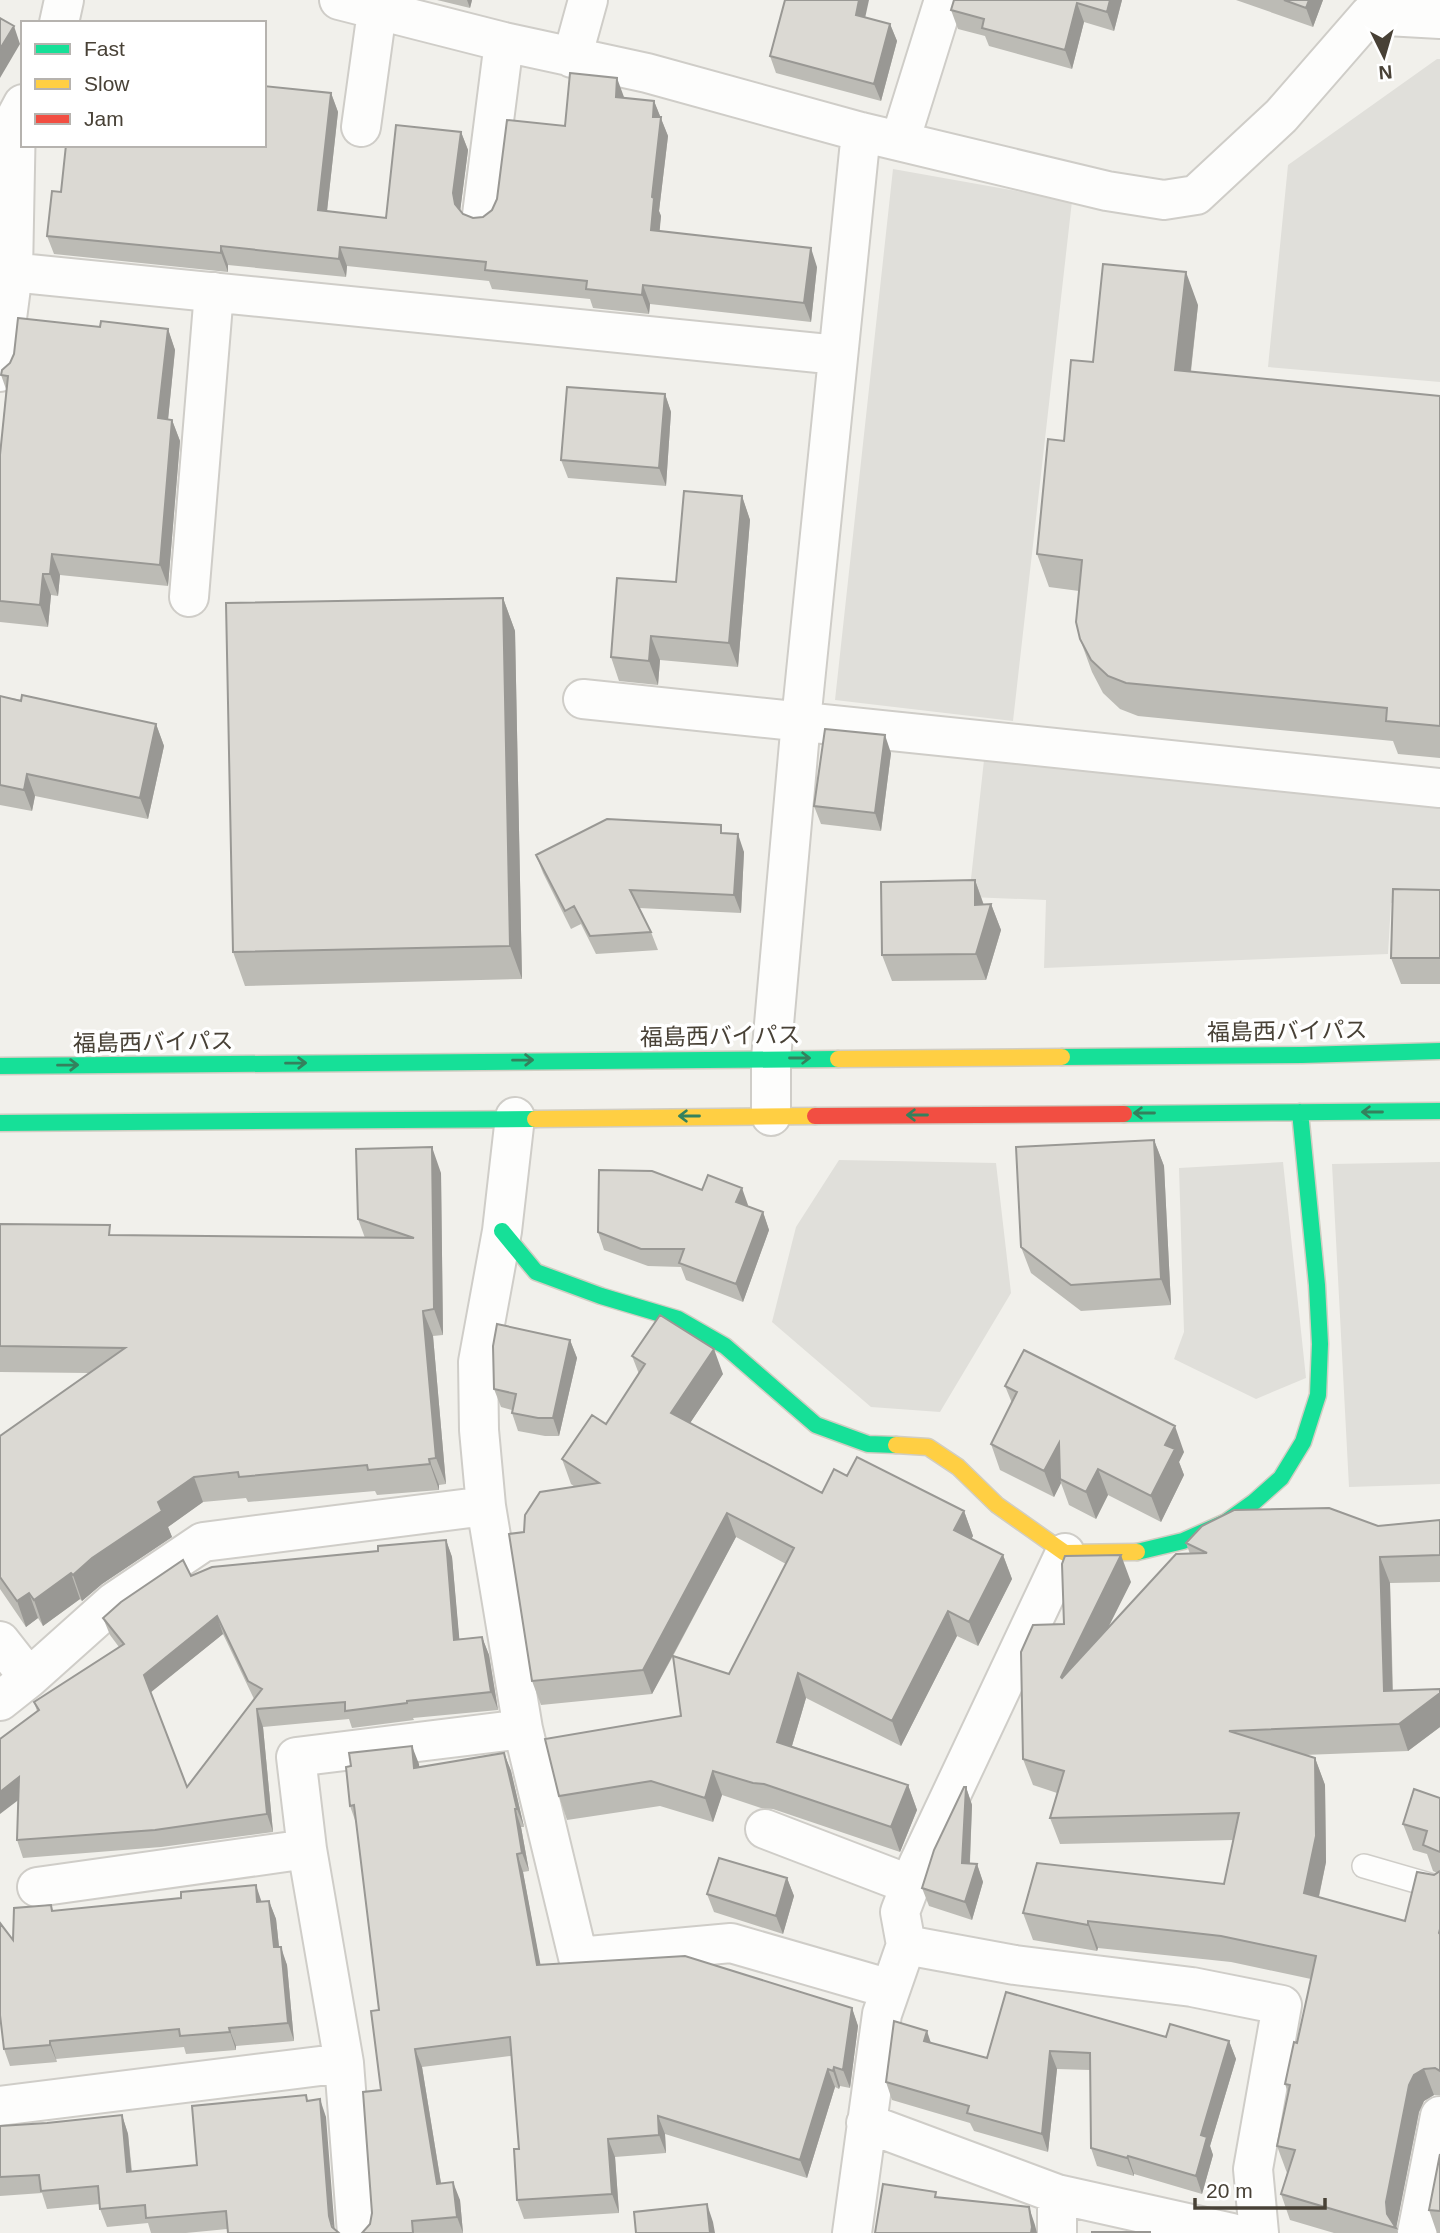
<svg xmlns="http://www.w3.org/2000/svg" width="1440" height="2233" font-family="Helvetica,'Noto Sans JP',sans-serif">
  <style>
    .parking { fill: #e0dfda }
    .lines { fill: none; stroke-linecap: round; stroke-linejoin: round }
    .lane-casing { stroke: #cfcdc8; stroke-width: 26 }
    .street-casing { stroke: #cfcdc8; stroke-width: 42 }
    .fast-casing { stroke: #d1cdc2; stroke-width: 19 }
    .slow-casing { stroke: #d1cdc2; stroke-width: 19 }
    .jam-casing { stroke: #d1cdc2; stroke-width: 19 }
    .lane { stroke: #fdfdfc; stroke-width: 23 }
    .street { stroke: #fdfdfc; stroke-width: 38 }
    .fast { stroke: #16e098; stroke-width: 16 }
    .slow { stroke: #ffcf43; stroke-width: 16 }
    .jam { stroke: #f24e42; stroke-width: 16 }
    .wall { fill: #bcbbb5; fill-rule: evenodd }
    .shaded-wall { fill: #999894 }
    .building { fill: #dbd9d3; stroke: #999894; stroke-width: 2; fill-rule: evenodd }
    .oneway { stroke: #34815d }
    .labels { text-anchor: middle; stroke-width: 7; stroke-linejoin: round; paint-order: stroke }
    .street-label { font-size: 23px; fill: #484136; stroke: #fff }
  </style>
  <rect width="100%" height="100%" fill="#f1f0eb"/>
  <path class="parking" d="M1437 59H1440V382L1268 367 1288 165Z
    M893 169 1072 201 1013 721 835 700Z
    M984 760 1440 806V904L1391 903 1388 954 1044 968 1046 900 969 897Z
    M839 1160 996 1163 1011 1293 940 1412 871 1407 772 1322 796 1227Z
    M1283 1162 1306 1378 1256 1399 1174 1359 1184 1332 1179 1168Z
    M1440 1162V1484L1349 1487 1332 1164Z"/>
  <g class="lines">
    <defs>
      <path id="lane" d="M1364 1866 1440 1888"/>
      <path id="street" d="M339 0 504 42 647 73 861 132 1107 191 1164 200 1196 195 1281 116 1369 15 1440 19
        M59 23 64 0
        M572 58 588 0
        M361 127 377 11
        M900 141 944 0
        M482 215 504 42
        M0 271 838 355
        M0 372 13 272 16 117 23 104
        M189 597 214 292
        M583 699 1440 788
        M771 1116V1058L801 721 861 132
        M515 1117 502 1231 478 1362 479 1430 486 1506 523 1729 578 1957 731 1943 890 1989
        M0 1641 29 1678 0 1701
        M29 1678 114 1602 203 1542 486 1506
        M765 1829 911 1885
        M37 1887 307 1849
        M906 1945 900 1912 918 1865 1065 1553
        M0 2106 344 2063
        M866 2123 1057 2194 1232 2233
        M357 2233 344 2063 307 1849 296 1757 523 1729
        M852 2233 882 2014 906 1945 1015 1965 1192 1987 1282 2005 1253 2169 1259 2233
        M1057 2233V2194
        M1417 2233 1440 2116"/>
      <path id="fast" d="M1062 1057 1302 1055 1440 1051
        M0 1066 838 1059
        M1124 1114 1440 1111
        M0 1123 535 1119
        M502 1231 536 1272 601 1296 678 1319 725 1346 816 1425 868 1444 896 1445
        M1137 1552 1183 1541 1226 1522 1254 1502 1281 1478 1303 1442 1318 1395 1320 1344 1317 1285 1300 1112"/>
      <path id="slow" d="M838 1059 1062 1057
        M535 1119 815 1116
        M896 1445 928 1447 958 1467 997 1505 1065 1553 1137 1552"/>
      <path id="jam" d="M815 1116 1124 1114"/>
    </defs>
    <use href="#lane" class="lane-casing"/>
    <use href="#street" class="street-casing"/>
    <use href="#fast" class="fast-casing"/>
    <use href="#slow" class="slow-casing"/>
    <use href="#jam" class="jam-casing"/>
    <use href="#lane" class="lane"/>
    <use href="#street" class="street"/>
    <use href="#fast" class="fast"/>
    <use href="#slow" class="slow"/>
    <use href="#jam" class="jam"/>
  </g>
  <path class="wall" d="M437 0H472L470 8Z
    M1122 0 1114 31 1084 22 1072 69 989 46 985 36 958 29 951 10Z
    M1236 0H1323L1313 27Z
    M865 18 890 24 897 41 881 101 776 73 770 56Z
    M331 93 338 112 327 211 386 218 461 132 468 150 460 211 463 214 473 218 483 217 492 210 565 126 624 98 654 101 668 136 659 211 661 216 659 231 817 267 811 322 650 304 649 314 593 308 590 299 492 289 489 281 347 266 346 277 228 265V272L54 254 47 236 61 192Z
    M1198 305 1191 372 1440 396V758L1398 754 1393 741 1138 716 1120 709 1103 693 1092 672 1080 639 1079 591 1049 587 1037 554 1064 441 1093 362Z
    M100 327 168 329 175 350 168 419 172 420 180 441 168 586 60 575 58 596 51 595 48 627 0 622V455L6 389 1 375Z
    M665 394 671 412 666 486 568 478 561 460Z
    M742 496 750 520 738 667 660 660 658 685 619 681 611 657 676 582Z
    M503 598 515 631 522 979 245 986 233 952Z
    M0 696 156 724 164 746 148 819 35 796 32 811 0 805Z
    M891 753 881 831 821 824 814 806Z
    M725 833 744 852 741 913 639 908 651 932 658 950 596 954 581 924 571 929 543 873 536 855Z
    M975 880 984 905 991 904 1001 930 986 980 892 981 882 955Z
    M1440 890V984H1401L1391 958Z
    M1154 1140 1164 1166 1171 1305 1081 1311 1031 1273 1021 1247Z
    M441 1173 443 1335 433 1336 446 1484 439 1485V1490L377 1495 375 1491 248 1502 246 1498 203 1502 168 1527 172 1537 102 1584 82 1601 80 1599 43 1626 38 1618 26 1627 0 1589V1436L89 1373 0 1372V1224L113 1235 365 1238 358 1219Z
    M702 1190 748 1205V1206L763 1212 769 1230 743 1302 686 1280 681 1267 648 1266 604 1250 598 1232Z
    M570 1340 577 1358 559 1436H545L518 1431 512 1413V1410L501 1407 494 1389Z
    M632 1356 723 1374 690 1423 822 1493 847 1476 964 1511 973 1536 971 1539 1003 1555 1012 1579 978 1646 957 1636 901 1746 806 1698 792 1746 908 1785 917 1810 900 1852 773 1809 761 1808 722 1795 713 1822 660 1806 567 1820 559 1796 681 1716 673 1656 652 1694 541 1705 532 1681 524 1532 575 1487 571 1484 562 1459 606 1424 639 1374ZM736 1537 786 1564 729 1674 673 1656Z
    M1005 1386 1184 1452 1179 1462 1184 1475 1161 1522 1108 1495 1096 1519 1069 1505 1061 1483 1054 1497 1000 1470 991 1444 1012 1403Z
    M1440 1520V1582L1390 1583 1393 1690 1440 1689V1727L1408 1751 1304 1755 1315 1758 1325 1785 1326 1862 1319 1897 1405 1921 1434 1875 1437 1873 1433 1871 1427 1854 1413 1850 1403 1824 1440 1798V2095H1434L1424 2101 1419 2112 1396 2227 1398 2233H1334L1290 2220 1281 2194 1287 2173 1277 2146 1288 2093 1285 2084 1297 2043 1311 1979 1231 1962 1098 1948 1097 1951 1033 1940 1023 1913 1224 1884 1233 1840 1060 1844 1050 1818 1057 1793 1033 1785 1023 1759 1064 1624 1131 1582 1108 1628 1190 1554 1186 1543Z
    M446 1540 452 1557 459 1639 482 1637 489 1655 498 1710 413 1718 414 1720 352 1728 349 1719 263 1727 273 1832 161 1847 23 1858 17 1840 18 1800 37 1711 34 1702 119 1647 110 1635 103 1618 191 1576 378 1551ZM223 1634 254 1699 187 1787 150 1692Z
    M504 1753 511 1771 524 1827H521L529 1871 523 1872 540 1965 852 2008 858 2026 850 2088 840 2086 839 2089 835 2087 807 2178 665 2134 666 2153 615 2157 619 2213 524 2219 517 2200 519 2149 511 2056 422 2067 441 2183 460 2200 463 2233H362L370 2224 372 2213 381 2090 379 2010 356 1823 350 1806 419 1764V1767Z
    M966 1787 972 1805 970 1863 977 1864 983 1882 972 1920 929 1906 922 1888Z
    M787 1878 794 1896 783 1934 714 1912 707 1894Z
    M269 1901 276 1919 279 1947 287 1965 294 2041 236 2046V2050L186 2054 184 2047 56 2059 57 2062 10 2066 4 2049 13 1940 51 1905 53 1911Z
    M1166 2037 1229 2041 1236 2059 1210 2146 1213 2155 1202 2194 1134 2174V2176L1097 2166 1091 2148 1090 2070 1057 2069 1048 2152 974 2131 970 2123 892 2100 886 2082 931 2043 987 2058Z
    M309 2101 326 2117 227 2229 186 2233H151L148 2223 107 2227 100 2209V2204L47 2209 42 2193 0 2196V2126L47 2123 122 2115 128 2134 132 2171 197 2165Z
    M1440 2154V2233H1437L1429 2210Z"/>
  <path class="shaded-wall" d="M467 0H472L470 8Z
    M859 0H869L862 32 856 15Z
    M1110 0H1122L1114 31 1107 12Z
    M1309 0H1323L1313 27 1306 8Z
    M1077 3 1084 22 1072 69 1065 50Z
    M890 24 897 41 881 101 874 84Z
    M14 26 20 44 0 78V49Z
    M617 78 624 97 622 116 616 97Z
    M331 93 338 112 325 229 318 210Z
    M654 101 668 136 659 211 661 216 658 249 651 230 653 117Z
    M461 132 468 150 460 212 455 204 453 193Z
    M221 246 228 265V272L221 253Z
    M340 247 347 266 346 277 339 259Z
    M811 248 817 267 811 322 804 303Z
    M1186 272 1198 305 1187 403 1175 370Z
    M643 285 650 304 649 314 642 295Z
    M168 329 175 350 166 440 158 418Z
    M665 394 671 412 666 486 659 468Z
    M172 420 180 441 168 586 160 565Z
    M742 496 750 520 738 667 729 643Z
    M52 554 60 575 58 596 50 574Z
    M43 574 51 595 48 627 40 605Z
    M503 598 515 631 522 979 510 946Z
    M651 636 660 660 658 685 649 661Z
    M156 724 164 746 148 819 140 798Z
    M885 735 891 753 881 831 875 813Z
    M27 774 35 796 32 811 24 790Z
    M738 834 744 852 741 913 734 895Z
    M975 880 984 906 991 904 1001 930 986 980 976 954Z
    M1154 1140 1164 1166 1171 1305 1161 1279Z
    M432 1147 441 1173 443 1335 434 1309Z
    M742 1188 748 1205 743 1220 736 1202Z
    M763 1212 769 1230 743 1302 736 1284Z
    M423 1311 433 1336 446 1484 436 1458Z
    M570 1340 577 1358 559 1436 553 1418Z
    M714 1349 723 1374 680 1438 671 1413Z
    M1175 1426 1184 1452 1179 1462 1184 1475 1161 1522 1151 1496 1165 1445Z
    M1059 1443 1060 1479 1061 1483 1054 1497 1044 1471Z
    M429 1459 439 1485V1490L430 1464Z
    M1098 1469 1108 1495 1096 1519 1086 1492Z
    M194 1477 203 1502 168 1527 172 1537 102 1584 82 1601 73 1575 158 1502Z
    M964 1511 973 1536 963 1554 954 1530Z
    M727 1513 736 1537 652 1694 643 1670Z
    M446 1540 452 1557 461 1657 454 1640Z
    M1003 1555 1012 1579 978 1646 969 1622Z
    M1121 1555 1131 1582 1070 1703 1061 1677Z
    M1380 1557 1390 1583 1393 1717 1384 1691Z
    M71 1573 80 1599 43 1626 34 1600Z
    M29 1593 38 1618 26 1627 17 1601Z
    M948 1611 957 1636 901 1746 892 1721Z
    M217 1616 223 1634 150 1693 144 1675Z
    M482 1637 489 1655 498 1710 491 1692Z
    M798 1673 806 1698 786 1766 777 1742Z
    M1440 1693V1727L1408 1751 1399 1724Z
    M257 1709 263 1727 273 1832 267 1814Z
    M412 1746 419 1764 421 1786 414 1768Z
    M504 1753 511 1771 524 1827 517 1809Z
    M1315 1758 1325 1785 1326 1862 1314 1919 1304 1893Z
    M713 1771 722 1795 713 1822 705 1798Z
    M19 1777 25 1795 0 1814V1792Z
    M908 1785 917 1810 900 1852 891 1827Z
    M966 1787 972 1805 969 1881 962 1863Z
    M515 1809 521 1827 529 1871 522 1853Z
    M517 1854 523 1872 544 1983 537 1965Z
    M977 1864 983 1882 972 1920 965 1902Z
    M787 1878 794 1896 783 1934 776 1916Z
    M256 1885 262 1903 257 1902Z
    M269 1901 276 1919 281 1965 274 1947Z
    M1088 1921 1098 1948 1097 1951 1088 1925Z
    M281 1947 287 1965 294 2041 288 2023Z
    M852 2008 858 2026 850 2088 843 2070Z
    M229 2028 236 2046V2050L230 2032Z
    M927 2031 933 2049 924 2041Z
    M50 2041 57 2062 50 2045Z
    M1229 2041 1236 2059 1210 2146 1213 2155 1202 2194 1196 2176 1201 2135Z
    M415 2049 422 2067 444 2202 437 2184Z
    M1050 2051 1057 2069 1048 2152 1042 2134Z
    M834 2067 840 2086 839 2089 833 2071Z
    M828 2069 835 2087 807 2178 800 2160Z
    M1424 2069 1434 2095 1424 2101 1419 2112 1396 2229 1387 2214 1386 2202 1409 2085 1414 2075Z
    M320 2099 326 2117 335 2233 329 2216Z
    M122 2115 128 2134 133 2190 127 2172Z
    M658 2116 665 2134 666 2153 659 2135Z
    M608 2139 615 2157 619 2213 612 2194Z
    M1128 2156 1134 2174V2176L1127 2158Z
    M453 2182 460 2200 463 2233 457 2217Z
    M707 2204 713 2222 715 2233H710Z
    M1029 2207 1035 2225 1037 2233H1031Z"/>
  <path class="building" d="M785 0H859L856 15 890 24 874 84 770 56Z
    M954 0H1110L1107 12 1077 3 1065 50 982 28 984 19 951 10Z
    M1284 0H1309L1306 8Z
    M0 18 14 26 0 49Z
    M570 73 617 78 616 97 654 101 653 117H661L652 197 654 198 651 230 811 248 804 303 643 285 642 295 586 289 587 281 485 270 486 262 340 247 339 259 221 246V253L47 236 52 191 61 192 66 145H264V86L331 93 318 210 386 218 396 125 461 132 453 193 455 204 463 214 473 218 483 217 492 210 497 199 507 120 565 126Z
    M1103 264 1186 272 1175 370 1440 396V726L1386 721 1387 708 1126 683 1108 676 1091 660 1080 639 1076 622 1082 560 1037 554 1048 439 1064 441 1071 360 1093 362Z
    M18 318 100 327 101 321 168 329 158 418 172 420 160 565 52 554 50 574H43L40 605 0 601V455L8 376 1 375 2 370 10 363 14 354Z
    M567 387 665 394 659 468 561 460Z
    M684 491 742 496 729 643 651 636 649 661 611 657 617 578 676 582Z
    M503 598 510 946 233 952 226 603Z
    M22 695 156 724 140 798 27 774 24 790 0 785V696L21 701Z
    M825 729 885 735 875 813 814 806Z
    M607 819 721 825V833L738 834 734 895 630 890 651 932 590 936 574 906 565 911 536 855Z
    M975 880V905L991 904 976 954 882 955 881 882Z
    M1393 889 1440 890V958H1391Z
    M1154 1140 1161 1279 1071 1285 1021 1247 1016 1147Z
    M432 1147 434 1309 423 1311 436 1458 429 1459 430 1464 368 1470 367 1465 239 1477 238 1472 194 1477 158 1502 162 1511 92 1558 73 1575 71 1573 34 1600 29 1593 17 1601 0 1577V1436L125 1348 0 1346V1224L110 1225 109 1235 414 1238 358 1219 356 1149Z
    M599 1170 652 1171 702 1190 708 1175 742 1188 736 1202 763 1212 736 1284 679 1263 684 1249H641L598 1232Z
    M660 1315 714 1349 671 1413 822 1493 834 1469 847 1476 857 1457 964 1511 954 1530 1003 1555 969 1622 948 1611 892 1721 798 1673 777 1742 908 1785 891 1827 764 1784 753 1783 713 1771 705 1798 651 1781 559 1796 545 1739 681 1716 673 1656 729 1674 794 1548 727 1513 643 1670 532 1681 509 1534 524 1532 525 1515 540 1492 599 1483 562 1459 592 1415 606 1424 645 1364 632 1356Z
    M497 1324 570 1340 553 1418H538L512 1413 516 1394 494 1389 493 1346Z
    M1024 1350 1175 1426 1165 1445 1175 1449 1151 1496 1098 1469 1086 1492 1060 1479 1059 1443 1044 1471 991 1444 1017 1392 1005 1386Z
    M1329 1508 1378 1526 1440 1520V1555L1380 1557 1384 1691 1440 1689V1693L1399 1724 1229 1731 1315 1758 1316 1836 1304 1893 1405 1921 1417 1872 1434 1875 1440 1871V1929L1439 1933 1440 1934V2071L1435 2068 1424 2069 1414 2075 1409 2085 1386 2202 1387 2214 1396 2228 1281 2194 1295 2150 1277 2146 1290 2085 1285 2084 1294 2042 1297 2043 1316 1956 1221 1936 1088 1921V1925L1023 1913 1037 1863 1224 1884 1239 1813 1050 1818 1064 1771 1023 1759 1021 1652 1033 1625 1064 1624 1062 1564 1065 1556 1121 1555 1061 1677 1062 1678 1176 1554 1207 1553 1186 1543 1202 1526 1234 1510Z
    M446 1540 454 1640 482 1637 491 1692 407 1701V1703L345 1711V1702L257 1709 267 1814 155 1830 17 1840 19 1777 0 1792V1739L39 1710 34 1702 124 1644 103 1618 121 1602 183 1560 191 1576 212 1567 378 1551V1546ZM217 1616 248 1681 262 1689 187 1787 144 1675Z
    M412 1746 414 1768 504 1753 517 1809H515L522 1853 517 1854 537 1965 685 1956 852 2008 843 2070 834 2067 833 2071 828 2069 800 2160 658 2116 659 2135 608 2139 612 2194 517 2200 514 2149H519L510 2037 415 2049 437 2184 453 2182 457 2217 412 2221 413 2233H362L370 2224 372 2213 363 2092 381 2090 371 2011 379 2010 354 1805 350 1806 346 1767 351 1766 349 1753Z
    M964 1787H966L962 1863 977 1864 965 1902 922 1888 934 1850Z
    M1414 1789 1440 1798V1852L1423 1845 1427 1831 1403 1824Z
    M719 1858 787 1878 776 1916 707 1894Z
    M256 1885 257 1902 269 1901 274 1947H281L288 2023 229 2028 230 2032 180 2036 179 2029 50 2041V2045L4 2049 0 2015V1923L13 1940 14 1908 51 1905 52 1911 181 1898V1892Z
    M1006 1992 1166 2037 1170 2024 1229 2041 1201 2135 1207 2137 1196 2176 1128 2156 1127 2158 1091 2148 1090 2053 1050 2051 1042 2134 967 2113 969 2106 886 2082 894 2021 927 2031 924 2041 987 2058Z
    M306 2095 307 2101 320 2099 329 2216 332 2227 339 2233H228L226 2211 146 2218 145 2205 100 2209 98 2186 41 2191 39 2175 0 2177V2126L47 2123 122 2115 127 2172 197 2165 192 2106Z
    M1440 2154V2211L1429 2210Z
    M883 2184 936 2192 935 2197 1029 2207 1032 2227 1031 2233H875Z
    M707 2204 710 2233H636L634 2212Z
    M1092 2232H1150V2233H1092Z"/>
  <defs><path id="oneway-shaft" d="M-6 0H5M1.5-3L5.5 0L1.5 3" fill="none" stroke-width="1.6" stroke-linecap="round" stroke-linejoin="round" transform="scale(1.75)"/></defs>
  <g class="oneway">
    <use href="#oneway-shaft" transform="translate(800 1058)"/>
    <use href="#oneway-shaft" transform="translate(523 1060) rotate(-1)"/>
    <use href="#oneway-shaft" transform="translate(296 1063) rotate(-1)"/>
    <use href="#oneway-shaft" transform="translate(68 1065) rotate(-1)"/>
    <use href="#oneway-shaft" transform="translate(1372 1112) rotate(180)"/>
    <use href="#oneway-shaft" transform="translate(1144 1113) rotate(180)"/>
    <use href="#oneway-shaft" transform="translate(917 1115) rotate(180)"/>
    <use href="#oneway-shaft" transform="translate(689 1116) rotate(180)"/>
  </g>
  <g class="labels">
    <g class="street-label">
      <text transform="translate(1287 1031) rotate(-1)" y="8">福島西バイパス</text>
      <text transform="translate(720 1036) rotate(-1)" y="8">福島西バイパス</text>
      <text transform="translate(153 1042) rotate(-1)" y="8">福島西バイパス</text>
    </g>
  </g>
  <rect x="21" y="21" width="245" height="126" fill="#ffffff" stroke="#b6b3af" stroke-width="2"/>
  <rect x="35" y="44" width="35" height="10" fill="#16e098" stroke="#b6b3af" stroke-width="2"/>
  <text x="84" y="56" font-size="21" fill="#484136">Fast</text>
  <rect x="35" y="79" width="35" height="10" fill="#ffcf43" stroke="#b6b3af" stroke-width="2"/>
  <text x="84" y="91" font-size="21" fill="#484136">Slow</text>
  <rect x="35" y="114" width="35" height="10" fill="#f24e42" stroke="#b6b3af" stroke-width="2"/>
  <text x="84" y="126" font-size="21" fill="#484136">Jam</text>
  <g transform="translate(1384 56) rotate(175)" stroke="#ffffff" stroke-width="5" paint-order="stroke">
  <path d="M0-5L12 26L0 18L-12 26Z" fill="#484136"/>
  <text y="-10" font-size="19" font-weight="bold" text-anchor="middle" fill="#484136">N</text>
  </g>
  <path d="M1195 2198v10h130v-10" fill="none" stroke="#484136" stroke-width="3.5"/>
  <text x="1206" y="2198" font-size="21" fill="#484136" stroke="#ffffff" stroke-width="5" paint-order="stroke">20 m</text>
</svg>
